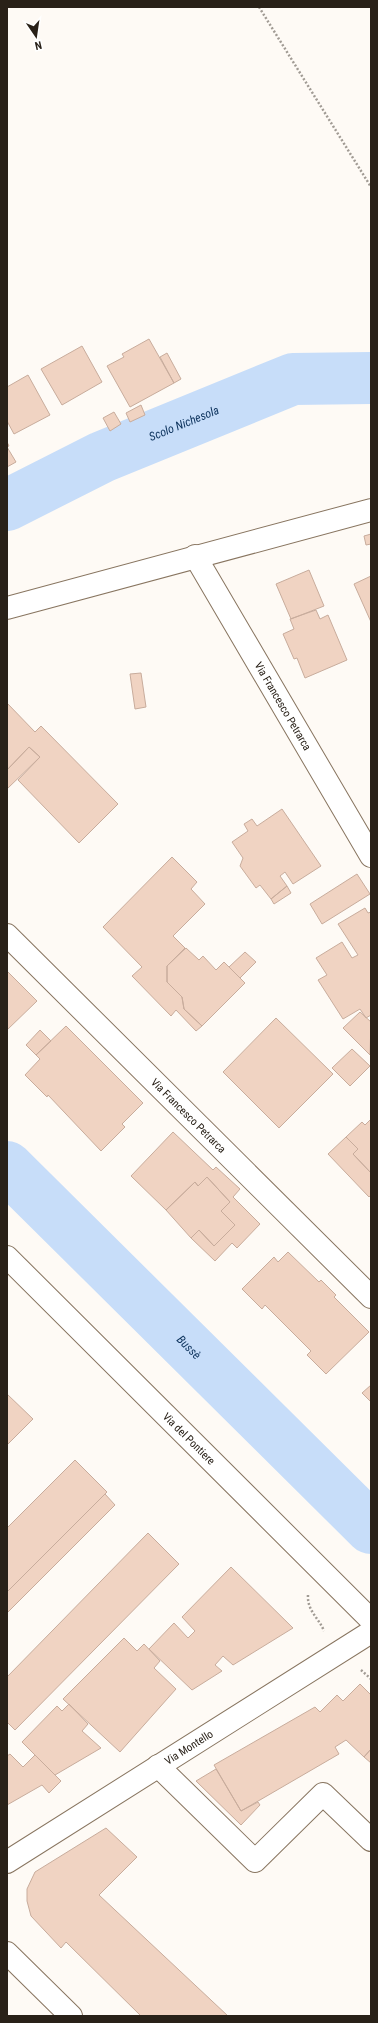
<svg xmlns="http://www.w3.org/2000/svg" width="378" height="2023" font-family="'Roboto Condensed',sans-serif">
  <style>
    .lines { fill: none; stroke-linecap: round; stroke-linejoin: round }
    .river { stroke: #c7ddf9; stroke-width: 52 }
    .building { fill: #f0d3c2; stroke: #c8ac9c }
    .minor-casing { stroke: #887560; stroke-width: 24 }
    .secondary-casing { stroke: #887560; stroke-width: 24 }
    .path { stroke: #a19b94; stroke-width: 2.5; stroke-dasharray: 2 2; stroke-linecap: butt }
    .minor { stroke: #fff; stroke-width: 22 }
    .secondary { stroke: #fff; stroke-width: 22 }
    .labels { text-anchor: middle; stroke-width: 3.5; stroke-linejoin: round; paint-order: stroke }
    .street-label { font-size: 11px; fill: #292118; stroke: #fff }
    .water-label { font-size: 12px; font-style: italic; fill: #0b315b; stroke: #fff }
  </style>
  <rect width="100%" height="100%" fill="#fefaf5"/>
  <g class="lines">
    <g class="river">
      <path id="s1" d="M7 505 102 457 293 379 371 378"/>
      <path id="s2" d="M7 1167 371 1528"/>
    </g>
  </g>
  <path class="building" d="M149 339 174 383 130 407 107 366 124 357 122 354Z
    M82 346 102 382 62 405 41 369Z
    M167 353 181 379 174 383 160 357Z
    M28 375 50 415 14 434 7 421V387Z
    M141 405 145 415 130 422 126 413Z
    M114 412 121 424 110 431 103 418Z
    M7 442 9 446 7 447 16 462 7 467Z
    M371 534V544L366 545 364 536Z
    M309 570 324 606 291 619 276 584Z
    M371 576V622L354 584Z
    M316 610 320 619 328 615 347 660 305 678 297 658 294 659 283 634 294 629 290 619Z
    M141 673 146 707 135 709 130 674Z
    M7 703 35 732 41 726 118 804 79 843 18 780 40 757 29 747 7 770Z
    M29 747 40 757 7 789V770Z
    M282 809 321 866 293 884 285 872 280 876 287 886 271 899 260 885 256 888 240 866 243 858 232 842 248 831 244 824 252 819 257 826Z
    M172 857 197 882 191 889 205 904 173 936 185 948 167 966V982L182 997 184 1009 202 1026 196 1031 176 1010 171 1016 132 976 142 967 103 927Z
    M357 874 370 894 322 924 310 904Z
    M287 886 291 893 274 904 271 899Z
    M365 908 368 913 371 912V1015L366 1018 360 1009 343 1019 318 980 327 975 316 958 342 942 352 958 358 955 338 924Z
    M186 948 199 960 203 956 216 970 224 962 245 983 202 1026 184 1009 182 997 167 982V966Z
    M245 952 256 962 240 978 229 967Z
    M7 971 37 1001 7 1030Z
    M360 1012 371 1022 370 1055 343 1028Z
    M276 1018 333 1074 279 1128 223 1072Z
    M66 1026 143 1103 122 1124 125 1127 101 1151 48 1095 47 1097 25 1075 40 1059 36 1055Z
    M40 1030 51 1041 36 1055 26 1045Z
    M352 1049 370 1066 350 1086 332 1068Z
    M371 1119V1173L353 1154 358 1149 346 1137 362 1122 365 1125Z
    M173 1132 213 1170 216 1167 240 1189 233 1197 260 1224 237 1248 232 1243 215 1261 191 1238 199 1230 214 1246 235 1225 221 1211 230 1202 207 1177 198 1186 195 1182 166 1210 131 1176Z
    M346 1137 358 1149 353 1154 371 1173V1195L369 1197 328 1154Z
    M207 1177 230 1202 221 1211 235 1225 214 1246 199 1230 191 1238 166 1210 195 1182 198 1186Z
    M288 1252 319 1282 321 1280 336 1295 334 1297 369 1332 326 1374 307 1355 311 1351 265 1305 262 1309 242 1289 274 1257 278 1262Z
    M371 1385V1402L362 1393Z
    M7 1394 33 1419 7 1445Z
    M75 1460 107 1492 7 1592V1528Z
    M105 1494 115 1505 7 1613V1592Z
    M148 1533 179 1564 15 1730 7 1722V1677Z
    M231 1567 293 1628 233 1665 223 1656 215 1665 222 1671 192 1690 149 1649 174 1623 188 1638 195 1631 182 1617Z
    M124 1638 137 1651 144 1644 160 1661 154 1668 176 1689 120 1752 63 1699Z
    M360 1684 371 1695V1749L364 1757 346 1740 335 1747 339 1754 241 1811 214 1765 315 1707 320 1712 337 1695 343 1701Z
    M69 1704 88 1724 82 1731 101 1748 55 1775 22 1742 57 1706 62 1711Z
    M371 1749V1763L364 1757Z
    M10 1754 23 1767 35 1755 61 1781 49 1793 42 1785 7 1805V1756Z
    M216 1769 241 1811 258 1802 260 1805 241 1825 196 1781Z
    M106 1828 137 1857 99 1895 228 2016H141L66 1942 61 1948 31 1916 27 1901V1889L35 1872Z"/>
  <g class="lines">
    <defs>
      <g id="minor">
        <path id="s3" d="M195 556 371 856"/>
        <path d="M7 608 371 510"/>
        <path id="s4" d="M7 935 371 1297"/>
        <path d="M158 1766 255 1861 323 1794 371 1840"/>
        <path id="s5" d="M7 1862 371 1632"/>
        <path d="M7 1953 71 2016"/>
      </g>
      <g id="secondary">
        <path id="s6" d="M7 1257 371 1620"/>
      </g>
    </defs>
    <use href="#minor" class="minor-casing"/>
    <use href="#secondary" class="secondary-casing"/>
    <path class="path" d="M259 7 371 187
      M308 1595C307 1611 319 1618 324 1631
      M361 1670 371 1679"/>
    <use href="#minor" class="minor"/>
    <use href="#secondary" class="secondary"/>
  </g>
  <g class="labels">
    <g class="street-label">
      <text dy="4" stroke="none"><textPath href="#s3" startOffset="174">Via Francesco Petrarca</textPath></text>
      <text dy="4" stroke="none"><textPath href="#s4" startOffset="256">Via Francesco Petrarca</textPath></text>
      <text dy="4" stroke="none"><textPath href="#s6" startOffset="257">Via del Pontiere</textPath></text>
      <text dy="4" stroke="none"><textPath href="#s5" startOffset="215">Via Montello</textPath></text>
    </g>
    <g class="water-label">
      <text dy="4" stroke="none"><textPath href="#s1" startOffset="195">Scolo Nichesola</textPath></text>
      <text dy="4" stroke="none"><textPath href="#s2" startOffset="256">Bussè</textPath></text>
    </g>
  </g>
  <rect width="378" height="2023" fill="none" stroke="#292118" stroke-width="16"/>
  <g transform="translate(36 36) rotate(167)" stroke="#ffffff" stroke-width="3" paint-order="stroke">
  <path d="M0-3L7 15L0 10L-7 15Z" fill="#292118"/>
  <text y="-6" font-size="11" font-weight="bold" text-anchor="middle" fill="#292118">N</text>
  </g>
</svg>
